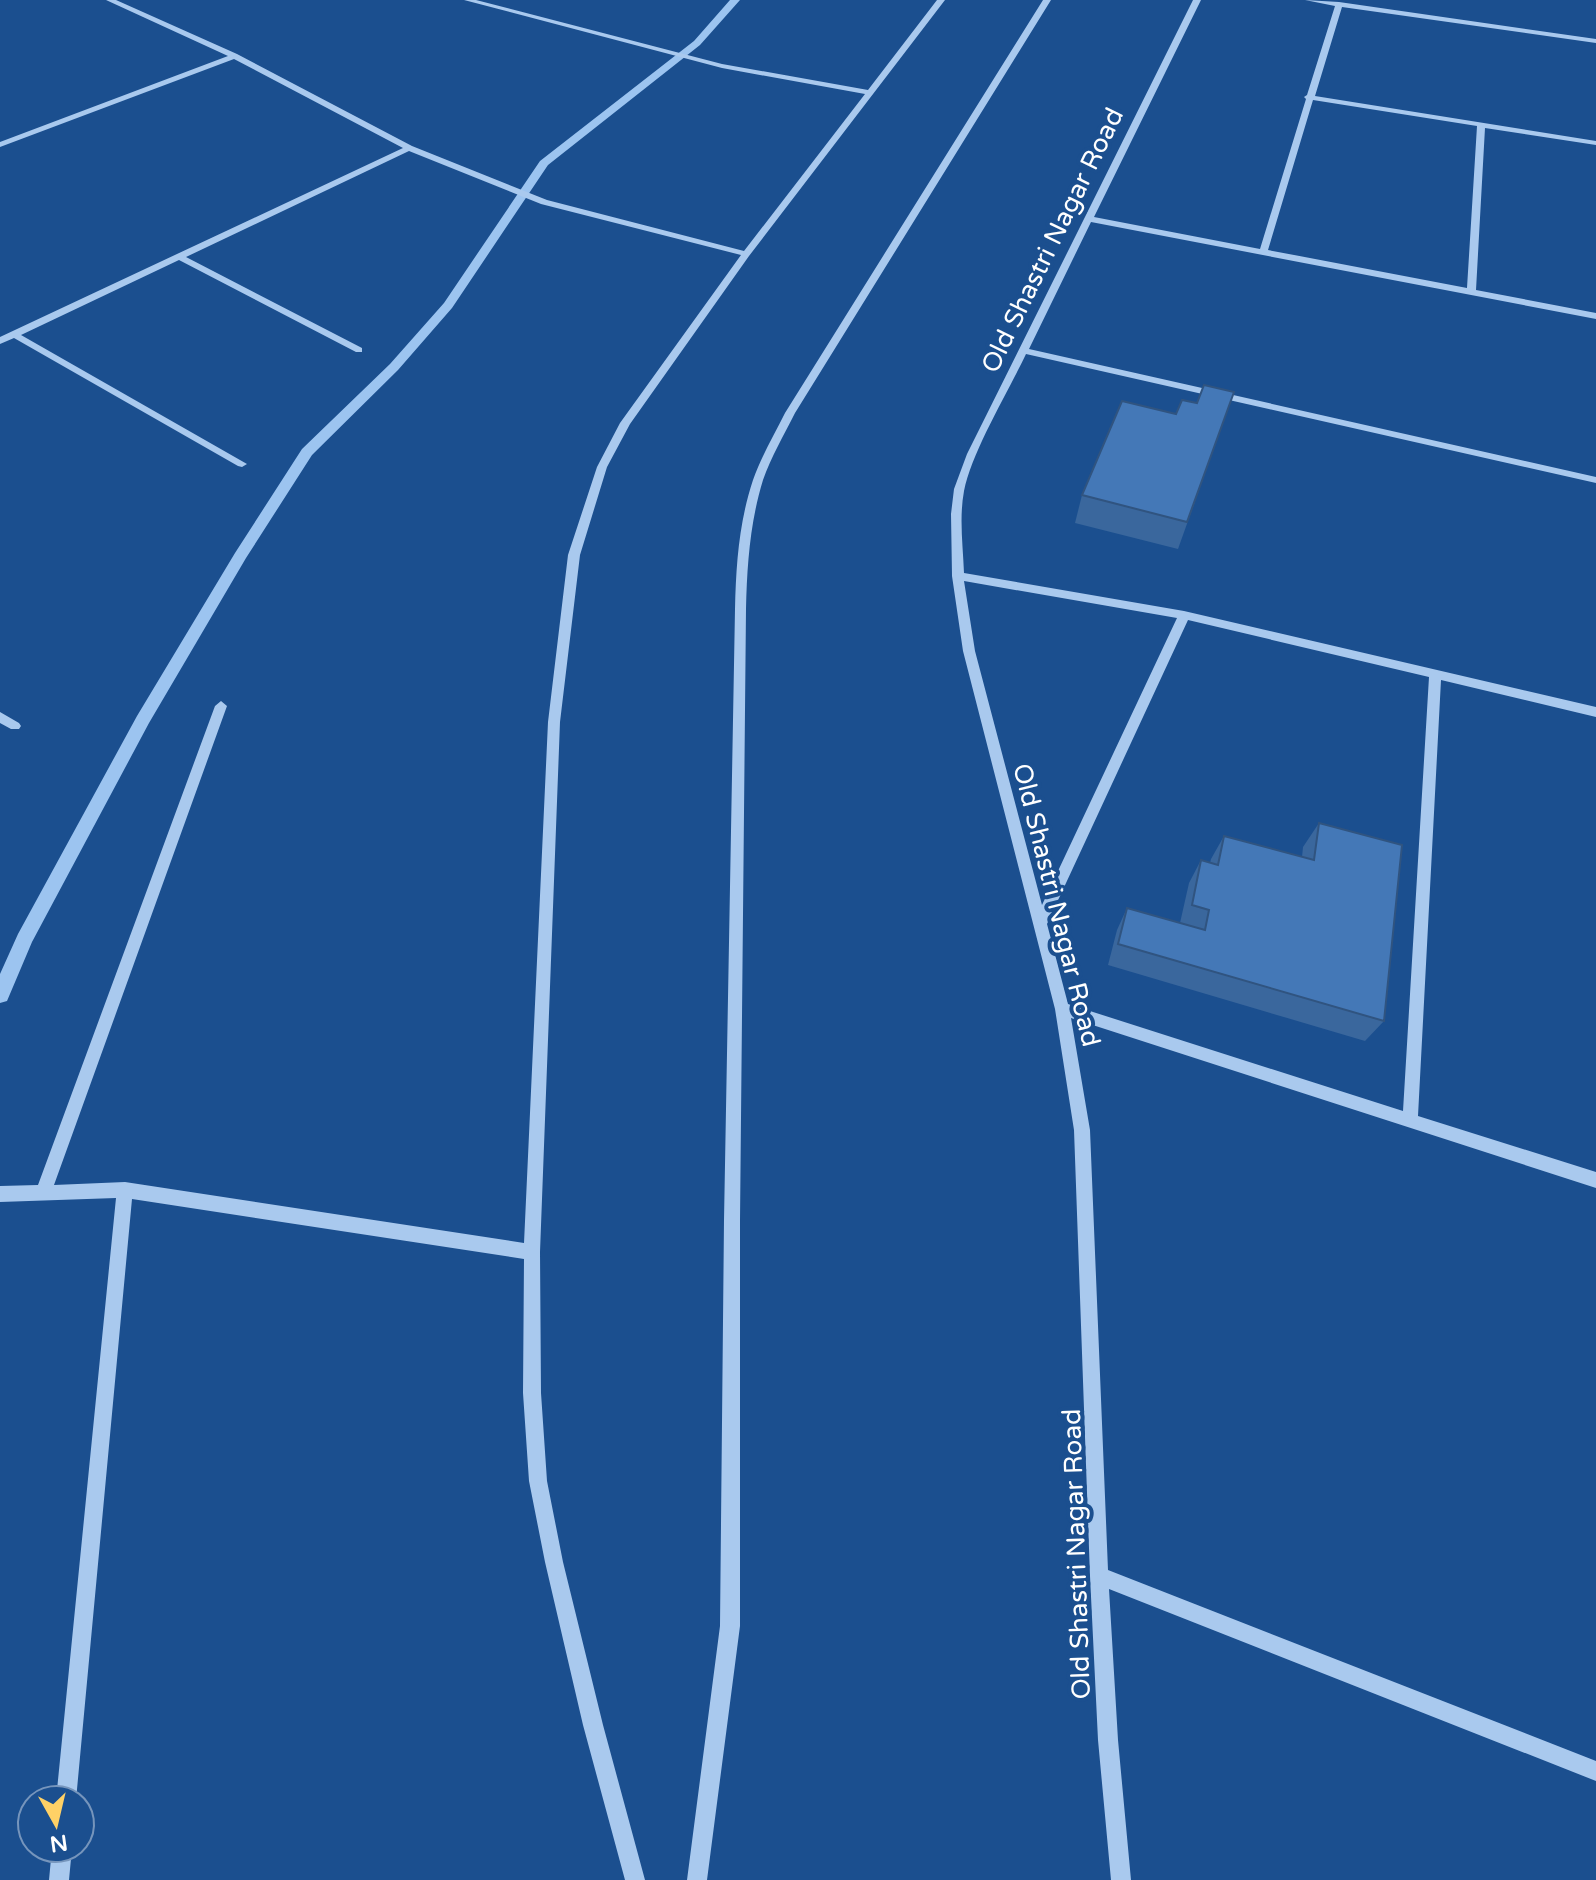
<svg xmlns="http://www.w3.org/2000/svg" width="1596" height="1880" font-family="'Varela Round',sans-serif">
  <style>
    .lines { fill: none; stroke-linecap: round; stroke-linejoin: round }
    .stream { fill: #9cc4f0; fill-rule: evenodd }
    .minor { fill: #a9c9ee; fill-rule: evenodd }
    .wall { fill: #3a679d }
    .building { fill: #4478b7; stroke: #305480; stroke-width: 2 }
    .labels { text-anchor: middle; stroke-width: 8; stroke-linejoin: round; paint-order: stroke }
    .street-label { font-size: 26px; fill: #fff; stroke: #1b4f8f }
  </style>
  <rect width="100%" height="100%" fill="#1b4f8f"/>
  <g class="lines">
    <path class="stream" d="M730 0H740L700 45 548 165 452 308 398 370 312 455 246 558 149 723 32 942 7 1001 0 1003V974L18 934 137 716 235 553 302 449 390 364 444 303 540 161 694 41Z"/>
    <path class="minor" d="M106 0H116L237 54 412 146 547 200 744 251 865 94 722 68 464 0H476L722 64 868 90 937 0H945L749 256 630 424 607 467 580 555 560 722 540 1252 541 1393 547 1481 563 1562 603 1725 645 1880H625L583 1725 545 1562 529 1481 523 1393 524 1259 132 1199 76 1800H56L116 1198 0 1202V1186L38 1185 215 706 221 701 227 706 54 1185 125 1182 524 1243 548 722 568 555 597 467 620 423 741 255 541 204 409 151 186 257 362 348V352H356L179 260 21 335 247 464 242 467 238 466 14 338 0 344V337L403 148 234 59 0 147V142L228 56Z
      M1043 0H1051L795 413C784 435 771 457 763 480 750 522 747 566 746 609L740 1220V1626L707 1880H687L720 1626 724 1220 735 609C736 565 739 522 753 480 761 457 774 435 785 413Z
      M1193 0H1201L1094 217 1260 249 1306 99 1304 97 1307 95 1335 6 1305 0 1339 2 1596 39V43L1342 7 1315 96 1596 141V145L1485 128 1476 290 1596 313V319L1091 222 1029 349 1596 477V483L1026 354C1008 392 972 451 964 491 959 518 963 546 964 573L1184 611 1596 707V717L1441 680 1418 1116 1596 1172V1188L1071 1018 1090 1130 1108 1570 1596 1761V1781L1109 1589 1118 1740 1131 1880H1111L1098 1740 1090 1576 1074 1130 1055 1009 963 651 952 576 951 514 954 489 967 454ZM1313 100 1477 126 1467 288 1268 250ZM964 581 1177 618 1042 905 975 651ZM1188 620 1429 677 1403 1111 1068 1004 1047 924Z
      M0 712 19 723 21 726 19 729H11L0 723Z
      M52 1848H72L69 1880H49Z"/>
  </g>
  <path class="wall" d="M1234 392 1178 549 1075 523 1082 495 1176 414 1197 403Z
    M1319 823 1384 1021 1365 1041 1108 965 1117 930 1127 908 1180 923 1189 883 1201 860 1210 863 1211 859 1224 836 1302 857 1303 847Z"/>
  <path class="building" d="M1204 385 1234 392 1187 522 1082 495 1122 401 1176 414 1182 400 1197 403Z
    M1319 823 1402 845 1384 1021 1118 944 1127 908 1205 930 1209 910 1192 905 1201 860 1218 865 1224 836 1314 860Z"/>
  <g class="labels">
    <g class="street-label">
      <text transform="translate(1052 240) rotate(-64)" y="9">Old Shastri Nagar Road</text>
      <text transform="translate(1057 905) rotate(76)" y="9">Old Shastri Nagar Road</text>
      <text transform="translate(1076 1554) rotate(-92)" y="9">Old Shastri Nagar Road</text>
    </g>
  </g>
  <g transform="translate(56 1824) rotate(172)"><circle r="38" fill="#1b4f8f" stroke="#7695bc" stroke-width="2"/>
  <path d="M0-6L14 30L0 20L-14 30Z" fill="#ffd166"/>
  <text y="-12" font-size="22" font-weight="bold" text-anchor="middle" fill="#ffffff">N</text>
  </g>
</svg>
